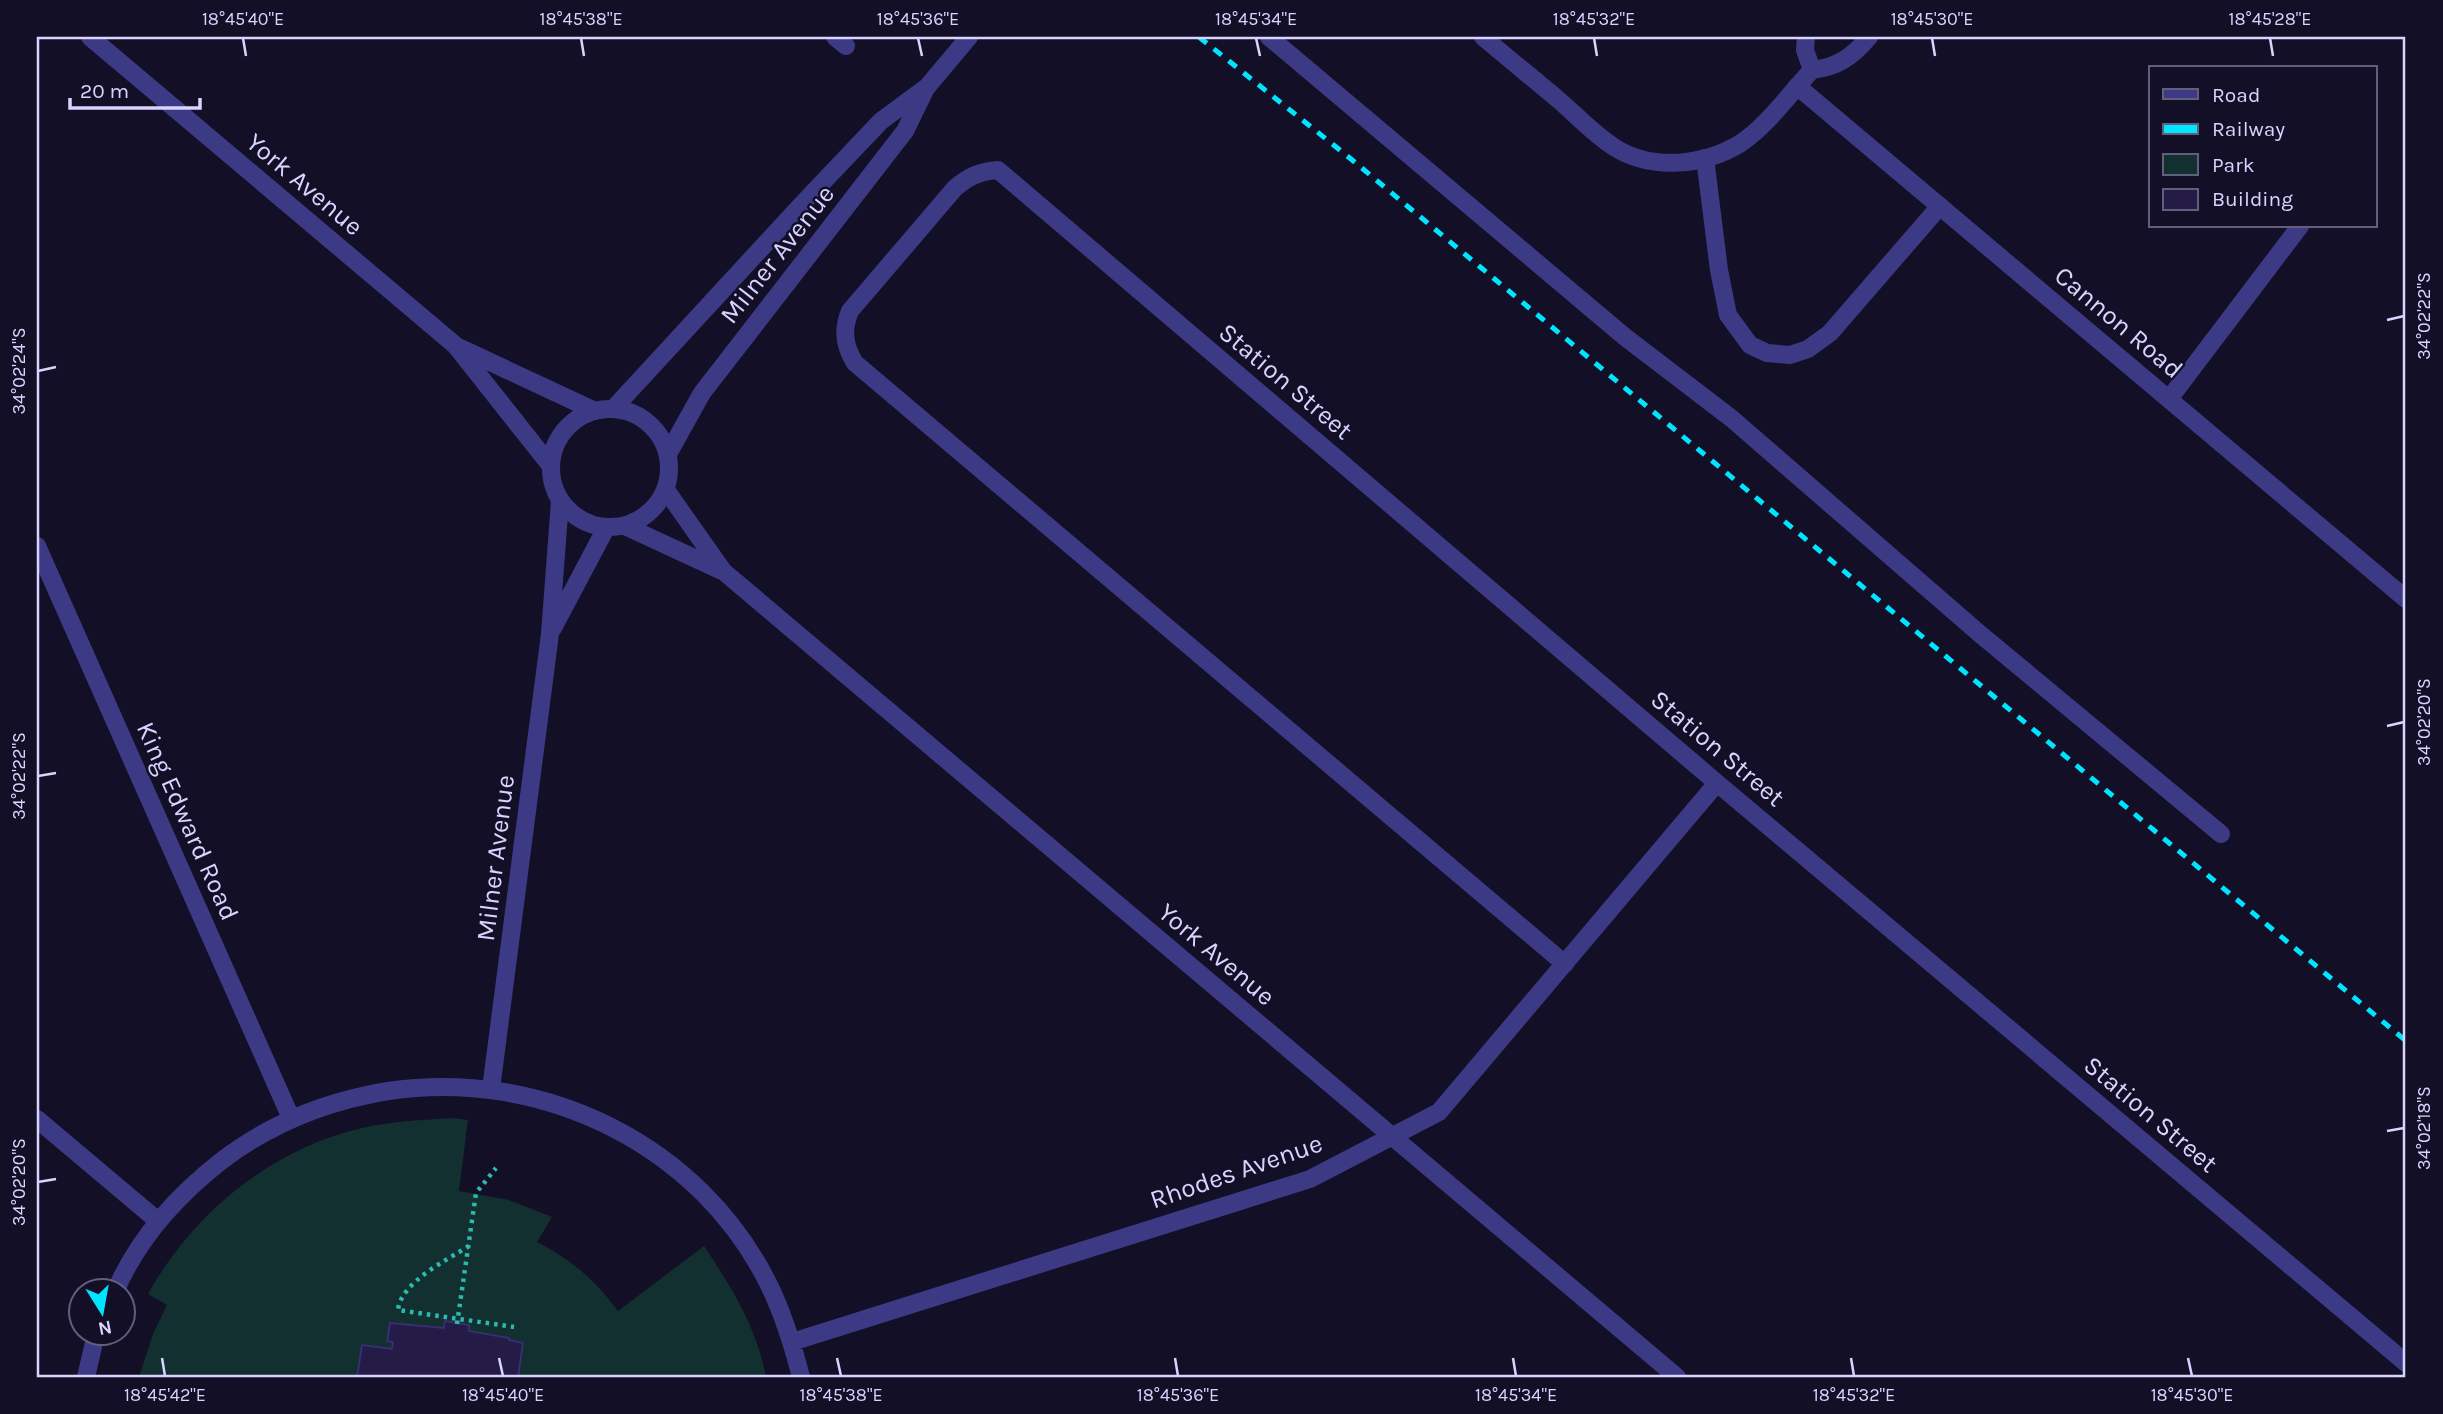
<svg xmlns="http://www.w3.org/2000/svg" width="2443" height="1414" font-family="Karla,sans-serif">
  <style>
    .green { fill: #12302f }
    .building { fill: #241b47; stroke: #3b2d73; stroke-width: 2 }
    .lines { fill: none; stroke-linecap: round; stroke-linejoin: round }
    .path { stroke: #2fb8b0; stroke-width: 4.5; stroke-dasharray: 3.5 5; stroke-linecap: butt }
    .service { stroke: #3d3a85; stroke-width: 18 }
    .minor { stroke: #3d3a85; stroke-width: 18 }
    .rail { stroke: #00e5ff; stroke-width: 5; stroke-dasharray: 10 9; stroke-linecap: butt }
    .ticks { fill: none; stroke: #d9d4ff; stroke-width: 2.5 }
    .labels { text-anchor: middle; stroke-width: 5; stroke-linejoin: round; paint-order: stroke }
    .street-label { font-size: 26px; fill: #d9d4ff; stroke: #130f26 }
    .neatline { fill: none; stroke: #d9d4ff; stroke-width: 2.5 }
    .ticks-label { font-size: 18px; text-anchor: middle; fill: #d9d4ff }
  </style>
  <rect width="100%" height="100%" fill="#130f26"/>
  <path class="green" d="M454 1118 468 1120 459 1191 509 1200 552 1217 537 1242C571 1259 595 1280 618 1311L704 1246C731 1286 757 1328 766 1377H139L153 1334 167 1305 148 1294C192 1215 268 1151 358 1129 390 1121 422 1120 454 1118Z"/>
  <path class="building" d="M445 1321 469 1325V1331L509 1338V1340L523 1343 518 1377H357L362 1345 392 1349 393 1342 387 1341 390 1323 444 1328Z"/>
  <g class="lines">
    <path class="path" d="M469 1246C447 1260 401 1282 398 1310L514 1327
      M457 1324 476 1193 496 1168"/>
    <path class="service" d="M1269 37 1625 337 1731 418 1980 634 2221 834
      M1705 158 1719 270 1728 315 1750 345 1767 353 1790 355 1808 349 1830 333 1940 206"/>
    <path class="minor" d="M90 37 455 345 550 465
      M835 37 846 46
      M1483 37C1509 59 1535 80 1561 102 1578 117 1595 135 1614 147 1651 171 1704 166 1741 143 1768 125 1789 94 1812 70 1838 67 1852 57 1869 37
      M1806 37 1805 50 1812 70
      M1797 86 2406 599
      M458 347 595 411
      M2169 399 2300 226
      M551 468a59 59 0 1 1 118 0a59 59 0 1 1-118 0Z
      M613 409 803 203 881 121 927 87 969 37
      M668 454 702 393 905 131 925 90
      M666 490 723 571 1677 1377
      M625 526 720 570
      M37 546 291 1118
      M553 628 606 528
      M1565 964 855 363C844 346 842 330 850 311L955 188C968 177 980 171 998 170L1717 783 2406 1363
      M491 1089 550 634 560 501
      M37 1119 158 1221
      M115 1292C137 1240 177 1196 220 1162 269 1124 327 1101 388 1091 543 1068 701 1145 770 1287 784 1316 793 1346 801 1377
      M792 1342 1310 1179 1439 1112 1717 783
      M86 1377 96 1334"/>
    <path class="rail" d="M1199 37 1351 159 2406 1041"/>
  </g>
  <path class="ticks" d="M243 38 246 56M581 38 584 56M918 38 922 56M1256 38 1260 56M1594 38 1597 56M1932 38 1935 56M2270 38 2273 56M2387 320 2404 316M38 371 56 367M2387 726 2404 722M38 776 56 773M2387 1131 2404 1128M38 1182 56 1179M162 1358 165 1376M499 1358 503 1376M837 1358 841 1376M1175 1358 1178 1376M1513 1358 1516 1376M1851 1358 1854 1376M2188 1358 2192 1376"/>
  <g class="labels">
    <g class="street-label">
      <text transform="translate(305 184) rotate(40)" y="9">York Avenue</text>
      <text transform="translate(777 254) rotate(-52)" y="9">Milner Avenue</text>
      <text transform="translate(2119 322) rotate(40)" y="9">Cannon Road</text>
      <text transform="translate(1286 381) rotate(40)" y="9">Station Street</text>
      <text transform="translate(1718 748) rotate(40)" y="9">Station Street</text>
      <text transform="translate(188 821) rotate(66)" y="9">King Edward Road</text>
      <text transform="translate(495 858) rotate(-83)" y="9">Milner Avenue</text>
      <text transform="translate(1217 954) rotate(40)" y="9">York Avenue</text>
      <text transform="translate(2151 1114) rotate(40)" y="9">Station Street</text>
      <text transform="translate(1236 1171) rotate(-19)" y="9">Rhodes Avenue</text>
    </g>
  </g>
  <rect width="2443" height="1414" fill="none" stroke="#130f26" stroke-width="77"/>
  <rect x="2149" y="66" width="228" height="161" fill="#130f26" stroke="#625e7d" stroke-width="2"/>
  <rect x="2163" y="89" width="35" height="10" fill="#3d3a85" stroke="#625e7d" stroke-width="2"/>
  <text x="2212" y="102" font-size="21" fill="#d9d4ff">Road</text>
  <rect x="2163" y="124" width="35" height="10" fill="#00e5ff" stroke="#625e7d" stroke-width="2"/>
  <text x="2212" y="136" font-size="21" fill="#d9d4ff">Railway</text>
  <rect x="2163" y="154" width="35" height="21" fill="#12302f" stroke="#625e7d" stroke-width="2"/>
  <text x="2212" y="172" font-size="21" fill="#d9d4ff">Park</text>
  <rect x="2163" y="189" width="35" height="21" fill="#241b47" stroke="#625e7d" stroke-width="2"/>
  <text x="2212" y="206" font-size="21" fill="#d9d4ff">Building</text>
  <g transform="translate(102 1312) rotate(169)"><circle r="33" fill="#130f26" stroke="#625e7d" stroke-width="2"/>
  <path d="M0-5L12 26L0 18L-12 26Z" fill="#00e5ff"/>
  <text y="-10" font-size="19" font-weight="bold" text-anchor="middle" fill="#d9d4ff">N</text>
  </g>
  <path d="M70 98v10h130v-10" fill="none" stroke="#d9d4ff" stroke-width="3.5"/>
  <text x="80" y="98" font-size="21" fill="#d9d4ff" stroke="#130f26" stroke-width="5" paint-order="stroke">20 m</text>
  <rect x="38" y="38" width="2366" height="1338" class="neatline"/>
  <g class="ticks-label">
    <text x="243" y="25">18°45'40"E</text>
    <text x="581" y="25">18°45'38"E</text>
    <text x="918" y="25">18°45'36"E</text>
    <text x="1256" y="25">18°45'34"E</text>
    <text x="1594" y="25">18°45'32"E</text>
    <text x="1932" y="25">18°45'30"E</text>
    <text x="2270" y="25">18°45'28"E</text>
    <text transform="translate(2424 316) rotate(-90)" y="6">34°02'22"S</text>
    <text transform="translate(19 371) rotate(-90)" y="6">34°02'24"S</text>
    <text transform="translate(2424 722) rotate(-90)" y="6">34°02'20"S</text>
    <text transform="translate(19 776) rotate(-90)" y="6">34°02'22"S</text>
    <text transform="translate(2424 1128) rotate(-90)" y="6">34°02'18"S</text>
    <text transform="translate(19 1182) rotate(-90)" y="6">34°02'20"S</text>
    <text x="165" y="1401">18°45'42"E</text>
    <text x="503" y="1401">18°45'40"E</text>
    <text x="841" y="1401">18°45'38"E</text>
    <text x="1178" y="1401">18°45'36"E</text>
    <text x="1516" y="1401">18°45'34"E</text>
    <text x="1854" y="1401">18°45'32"E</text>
    <text x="2192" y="1401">18°45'30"E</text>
  </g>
</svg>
